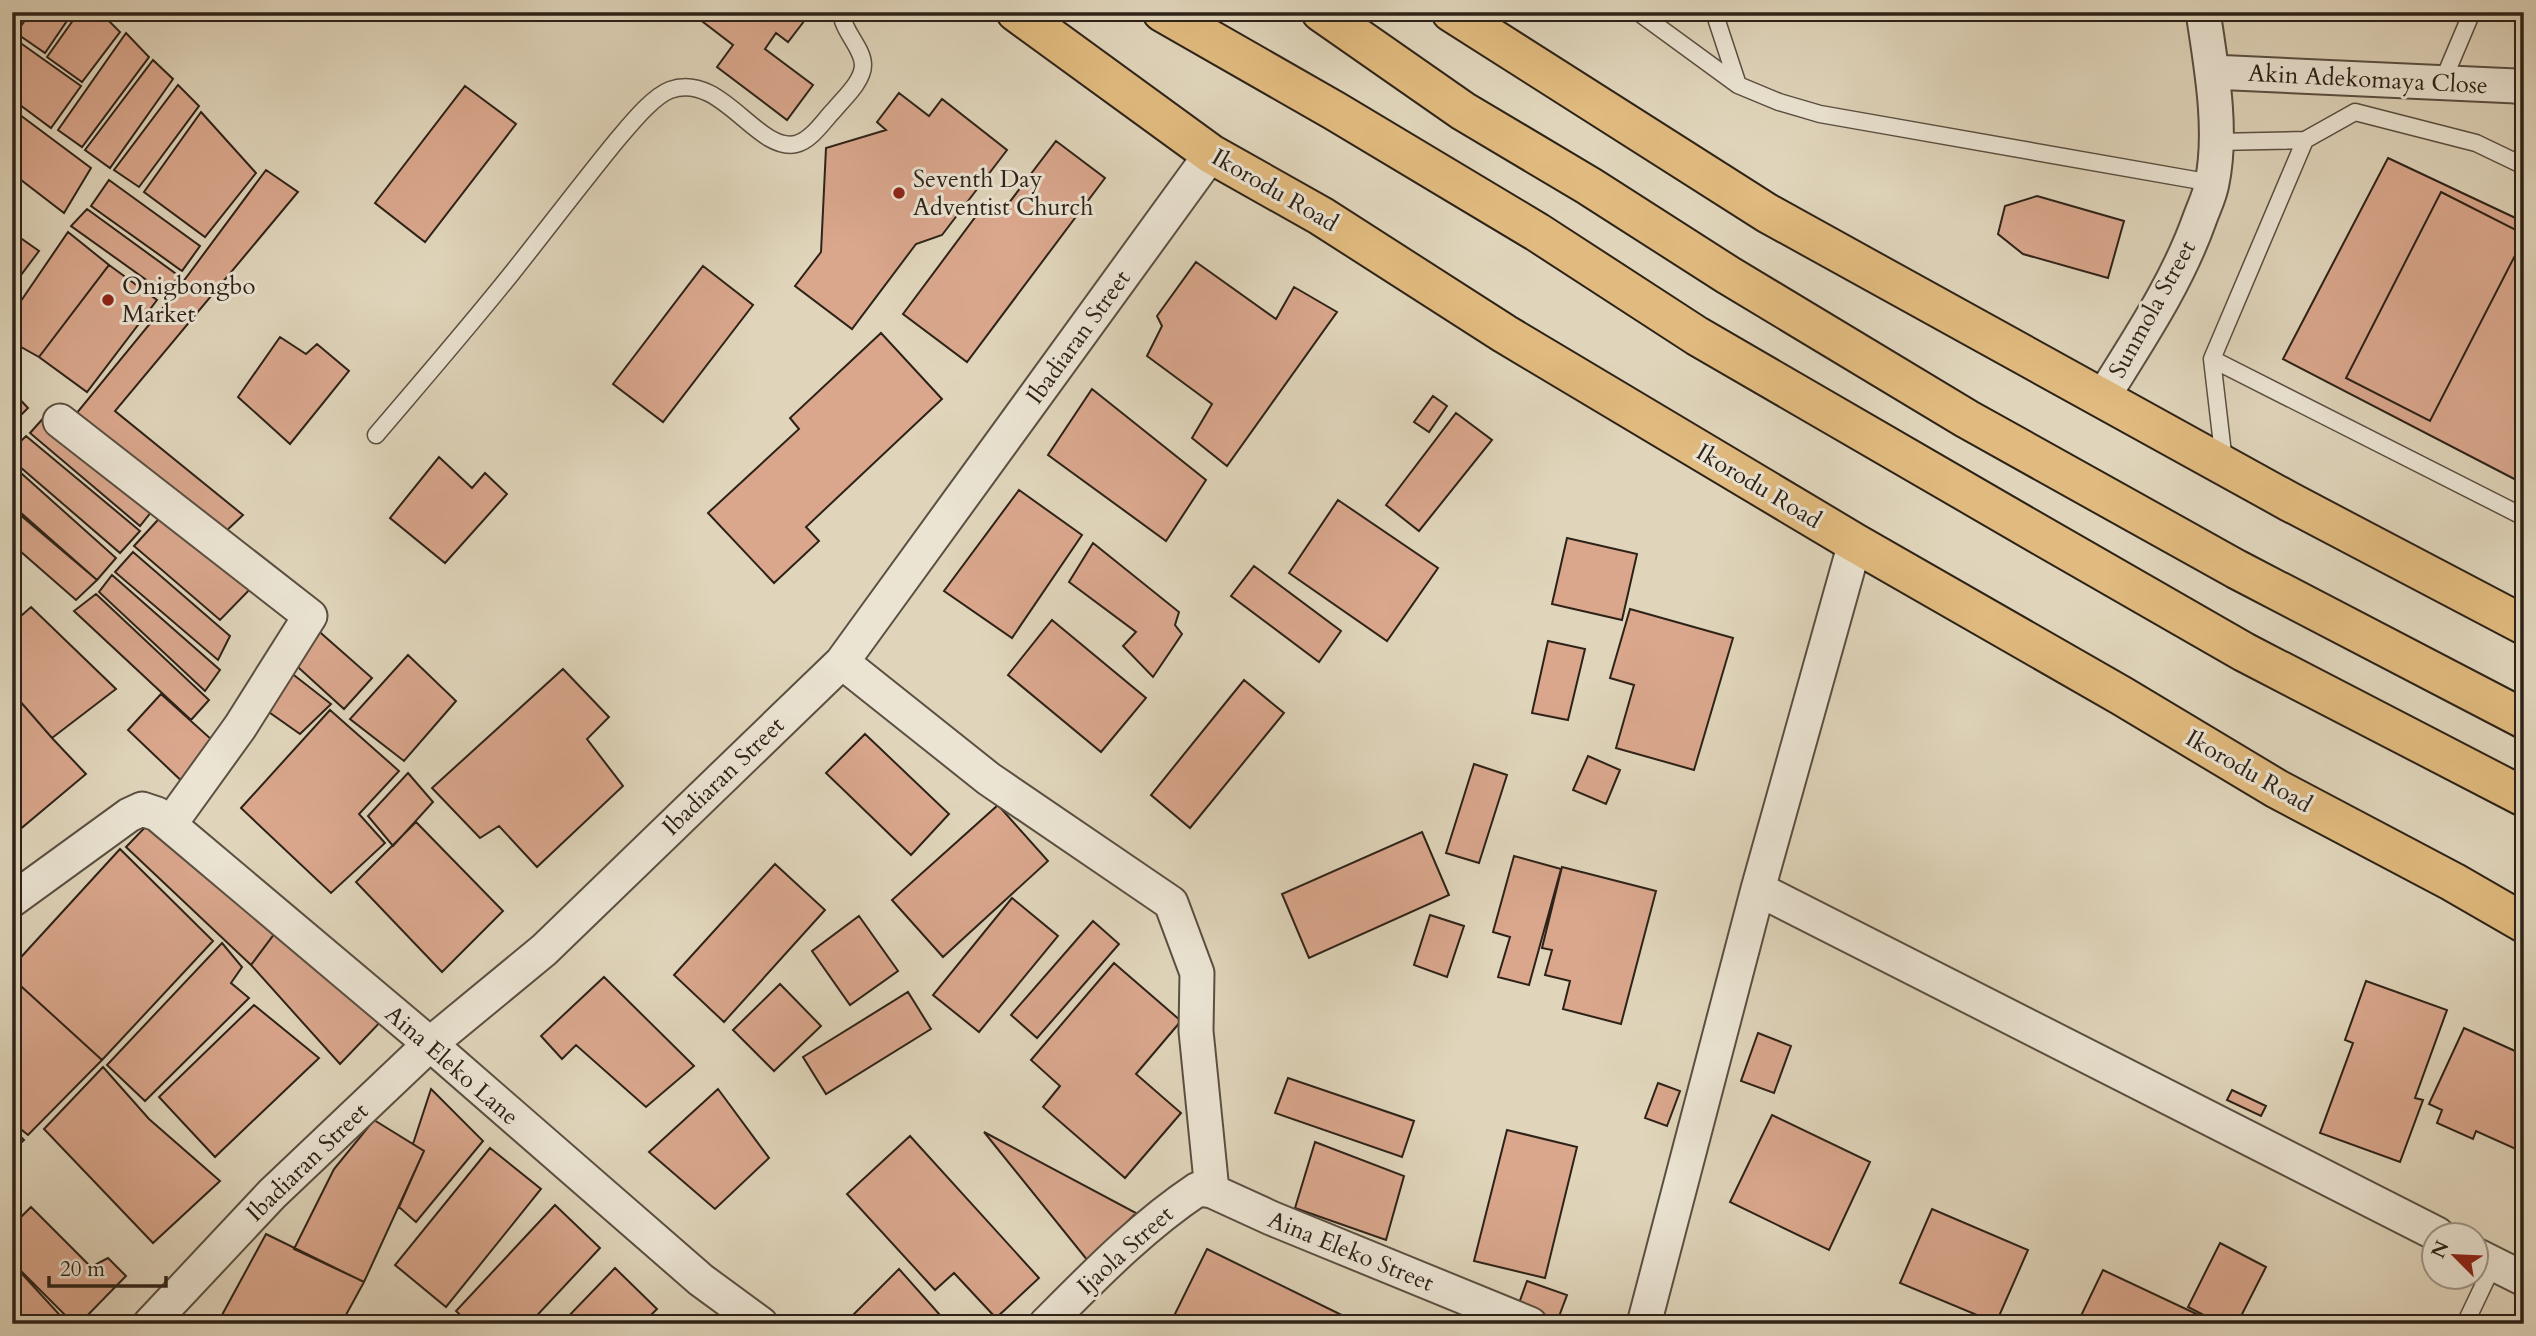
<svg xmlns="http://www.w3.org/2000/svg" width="2536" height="1336" font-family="Cardo,serif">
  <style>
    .building { fill: #daa78d; stroke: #2d2218; stroke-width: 2 }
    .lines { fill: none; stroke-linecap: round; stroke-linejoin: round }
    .lane-casing { stroke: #5a4f41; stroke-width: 19 }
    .street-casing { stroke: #5a4f41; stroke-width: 37 }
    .primary-casing { stroke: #2d2218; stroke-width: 42 }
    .highway-casing { stroke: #2d2218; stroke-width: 42 }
    .lane { stroke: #ebe4d3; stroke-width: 16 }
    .street { stroke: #ebe4d3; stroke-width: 33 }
    .primary { stroke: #e0ba7e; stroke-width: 38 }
    .highway { stroke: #e0ba7e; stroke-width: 38 }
    .poi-dot { fill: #8f2418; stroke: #ebe4d3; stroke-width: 2.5 }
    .labels { text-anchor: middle; stroke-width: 6; stroke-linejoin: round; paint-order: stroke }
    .street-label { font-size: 24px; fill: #2d2218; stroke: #ebe4d3 }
    .poi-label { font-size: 24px; fill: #2d2218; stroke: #ebe4d3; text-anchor: start }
  </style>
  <rect width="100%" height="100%" fill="#e0d5bb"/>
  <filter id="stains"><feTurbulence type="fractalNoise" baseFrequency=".00286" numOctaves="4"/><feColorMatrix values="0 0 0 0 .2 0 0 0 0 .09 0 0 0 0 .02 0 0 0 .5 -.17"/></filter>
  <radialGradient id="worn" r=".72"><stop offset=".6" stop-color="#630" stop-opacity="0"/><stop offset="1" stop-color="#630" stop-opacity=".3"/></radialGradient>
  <path class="building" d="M31 12H73L45 53 16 33Z
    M79 12H100L120 32 82 82 47 57Z
    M690 12H755L763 18 768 12H803L808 16 788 42 776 33 765 49 813 85 787 120 717 67 733 45Z
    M126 33 149 57 82 147 58 130Z
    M12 37 81 86 51 128 12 99Z
    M153 60 173 79 110 168 85 150Z
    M178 85 199 106 139 187 114 170Z
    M465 86 516 124 425 242 375 203Z
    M899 93 929 116 942 99 1007 150 942 235 916 244 852 329 795 286 821 252 826 148 886 130 877 122Z
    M12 109 91 168 64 213 12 173Z
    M201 112 256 173 205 237 144 192Z
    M1056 141 1105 178 967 362 903 314 985 204 999 216Z
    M2388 158 2524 222V484L2283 359Z
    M266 170 298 192 115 411 243 515 222 535 71 420 171 298Z
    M109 180 200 246 182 271 91 206Z
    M2441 192 2524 234V238L2430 421 2346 378Z
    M2037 196 2124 221 2108 278 2023 254 1998 234 2005 206Z
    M87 209 179 276 166 294 71 226Z
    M12 232 39 251 12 287Z
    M68 232 109 265 39 357 12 342V314Z
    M1196 262 1276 319 1294 287 1337 312 1227 466 1192 438 1212 404 1147 356 1162 326 1157 316Z
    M109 265 157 300 87 392 39 357Z
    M703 266 753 305 663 422 613 384Z
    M881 333 942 399 806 527 819 541 774 583 708 513 799 429 790 418Z
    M280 337 306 354 317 344 349 371 290 444 238 397Z
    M1092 389 1206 480 1166 541 1048 455Z
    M12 391 28 408 12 424Z
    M1433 396 1447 406 1429 432 1414 422Z
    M1456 413 1492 440 1419 531 1386 505Z
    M47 414 156 506 140 526 30 433Z
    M26 436 140 531 120 553 12 460V450Z
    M439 457 472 488 485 473 507 494 445 563 390 518Z
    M12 465 116 558 97 580 12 505Z
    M1019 490 1082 535 1012 638 944 591Z
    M1338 500 1438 568 1387 641 1289 573Z
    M12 508 97 580 76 600 12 544Z
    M167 510 255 584 220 620 134 546Z
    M1567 538 1637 554 1622 620 1552 604Z
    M1093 543 1179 612 1175 625 1182 634 1153 677 1123 646 1136 632 1069 582Z
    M133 552 230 636 218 660 115 572Z
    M1254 566 1341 631 1319 662 1231 596Z
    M112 575 220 670 205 691 99 592Z
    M96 594 209 700 191 720 74 611Z
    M31 607 116 689 52 738 12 692V624Z
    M1630 609 1733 638 1694 770 1616 748 1634 685 1610 678Z
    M1052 620 1146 698 1101 752 1008 675Z
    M314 627 372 678 344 709 289 659Z
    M1548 641 1585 649 1568 720 1532 713Z
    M408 655 456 701 404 761 350 719Z
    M281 665 331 704 300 734 256 703Z
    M563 669 609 717 587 739 623 786 537 867 499 826 480 838 432 788Z
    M1244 680 1284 713 1190 828 1151 795Z
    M12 692 52 738 86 774 12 836Z
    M161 694 222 749 190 789 128 730Z
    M330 710 399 771 359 814 385 843 331 893 241 808Z
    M865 734 949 814 911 855 826 773Z
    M1588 756 1620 770 1606 804 1573 790Z
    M1474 764 1507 775 1479 863 1446 853Z
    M408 773 433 802 393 846 368 816Z
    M998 805 1048 861 943 957 892 900Z
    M154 818 281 925 251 965 126 847Z
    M416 822 503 911 442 972 356 882Z
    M1422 832 1449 895 1309 958 1282 894Z
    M120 849 213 941 102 1060 12 978V967Z
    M1514 856 1561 869 1529 985 1498 977 1510 937 1493 932Z
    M775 864 825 910 724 1022 674 975Z
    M1562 867 1656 891 1621 1024 1563 1009 1570 981 1545 975 1552 950 1542 948Z
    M1012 898 1058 936 979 1032 933 995Z
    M1430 915 1464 926 1447 977 1414 965Z
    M859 916 898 971 850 1005 812 951Z
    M1093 921 1119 944 1037 1038 1011 1015Z
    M281 925 387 1015 340 1064 251 965Z
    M222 943 242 967 231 983 249 998 145 1101 107 1065Z
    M1114 963 1181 1021 1136 1074 1181 1113 1125 1178 1043 1107 1060 1086 1031 1060Z
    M604 977 694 1066 646 1107 576 1045 562 1059 541 1036Z
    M12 978 102 1060 28 1135 12 1122Z
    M2366 981 2447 1010 2415 1098 2423 1100 2400 1162 2320 1133 2353 1043 2345 1040Z
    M780 984 821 1026 774 1071 733 1030Z
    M908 992 931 1029 826 1094 803 1057Z
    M254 1005 319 1058 215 1157 159 1097Z
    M2464 1028 2524 1055V1138L2518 1150 2476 1131 2473 1139 2437 1123 2442 1110 2429 1104Z
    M1758 1033 1791 1046 1774 1093 1741 1081Z
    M103 1067 149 1119 220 1181 153 1243 44 1129Z
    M1288 1078 1414 1121 1402 1157 1275 1113Z
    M1658 1083 1680 1091 1667 1126 1645 1118Z
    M431 1089 483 1141 416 1222 399 1207 424 1151 413 1144Z
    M718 1089 769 1158 715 1209 649 1152Z
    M2232 1090 2266 1106 2261 1116 2227 1100Z
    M1772 1115 1870 1162 1829 1250 1730 1202Z
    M374 1120 424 1151 364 1282 294 1249 334 1169Z
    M12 1128 24 1140 12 1151Z
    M1507 1130 1577 1147 1545 1278 1474 1261Z
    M984 1132 1136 1213 1088 1261Z
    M910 1136 1039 1278 996 1318 954 1273 935 1290 847 1194Z
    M1315 1142 1404 1176 1386 1240 1295 1208Z
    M490 1148 541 1189 446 1307 395 1265Z
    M555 1205 600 1248 529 1324H470L456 1311Z
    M31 1207 91 1267 108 1258 126 1276 79 1324H74L12 1262V1226Z
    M1932 1209 2028 1250 1996 1323 1900 1283Z
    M266 1234 364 1282 341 1324H237L222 1315Z
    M2220 1243 2266 1267 2237 1324H2221L2188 1307Z
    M1207 1249 1360 1324H1170Z
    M12 1263 68 1324H12Z
    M615 1268 657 1309 642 1324H561Z
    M899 1269 948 1324H844Z
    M2103 1270 2203 1317 2200 1324H2077Z
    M1527 1281 1567 1295 1558 1319 1518 1306Z"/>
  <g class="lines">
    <defs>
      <path id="lane" d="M1638 12 1738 85 1779 102 1820 114 2212 183
        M1714 12 1738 85
        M2442 83 2472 12
        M2215 142 2305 140 2355 112 2476 143 2524 166
        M2212 359 2524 517
        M376 435C422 381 468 328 512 273 547 229 581 184 617 140 630 125 652 97 670 90 721 71 757 153 796 144 812 140 824 120 835 109 844 98 863 81 863 65 863 48 843 32 841 12
        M2224 462 2212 359 2305 140
        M2465 1324 2494 1263"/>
      <path id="street" d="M2212 72 2516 86 2524 89
        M2103 397C2139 339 2177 283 2200 218 2204 207 2210 195 2212 183 2223 130 2211 65 2203 12
        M60 421 310 616 240 727 170 824
        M842 662 989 779 1171 903 1197 973 1196 1031 1212 1191
        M1758 889 2437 1234
        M12 900 129 815 142 809 157 814 430 1044 701 1280 761 1324
        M2476 1255 2524 1279
        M150 1324 272 1194 430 1044 544 950 842 662 1211 154
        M1046 1324C1094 1276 1141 1227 1198 1189L1212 1191 1271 1218 1530 1324
        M1644 1324 1758 889 1855 543"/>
      <path id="primary" d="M1016 12 1211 154 1321 216 1505 334 1855 543 2122 696 2277 789 2453 882 2524 923
        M1451 12 1767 213 2290 502 2524 625"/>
      <path id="highway" d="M1162 12 1335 111 1537 232 1697 336 2042 536 2244 652 2524 797
        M1321 12 1463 111 1589 186 1728 275 1967 419 2236 569 2524 719"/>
    </defs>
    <use href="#lane" class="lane-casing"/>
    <use href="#street" class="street-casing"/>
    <use href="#primary" class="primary-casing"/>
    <use href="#highway" class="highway-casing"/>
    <use href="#lane" class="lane"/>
    <use href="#street" class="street"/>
    <use href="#primary" class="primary"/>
    <use href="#highway" class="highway"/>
  </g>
  <g class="poi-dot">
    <circle cx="899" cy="193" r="7"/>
    <circle cx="108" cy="300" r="7"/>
  </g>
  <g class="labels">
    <g class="street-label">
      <text transform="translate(2368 79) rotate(3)" y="8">Akin Adekomaya Close</text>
      <text transform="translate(1275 190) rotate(30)" y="8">Ikorodu Road</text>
      <text transform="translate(2152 309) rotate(-61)" y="8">Sunmola Street</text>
      <text transform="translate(1078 337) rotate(-54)" y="8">Ibadiaran Street</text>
      <text transform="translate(1759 486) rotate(31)" y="8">Ikorodu Road</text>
      <text transform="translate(2249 771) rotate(30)" y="8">Ikorodu Road</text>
      <text transform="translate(723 776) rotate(-44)" y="8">Ibadiaran Street</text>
      <text transform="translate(452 1065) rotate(41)" y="8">Aina Eleko Lane</text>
      <text transform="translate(307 1162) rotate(-44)" y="8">Ibadiaran Street</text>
      <text transform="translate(1125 1250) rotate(-42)" y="8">Ijaola Street</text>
      <text transform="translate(1351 1251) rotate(22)" y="8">Aina Eleko Street</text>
    </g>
    <g class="poi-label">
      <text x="913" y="187">Seventh Day<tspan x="913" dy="28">Adventist Church</tspan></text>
      <text x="122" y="294">Onigbongbo<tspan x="122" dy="28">Market</tspan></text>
    </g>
  </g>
  <rect width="2536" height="1336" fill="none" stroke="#e0d5bb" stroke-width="42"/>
  <rect x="14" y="14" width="2508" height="1308" fill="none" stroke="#2d2218" stroke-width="3.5"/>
  <rect x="21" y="21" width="2494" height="1294" fill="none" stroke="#2d2218" stroke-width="2"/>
  <g transform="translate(2455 1256) rotate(294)"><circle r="33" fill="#ebe4d3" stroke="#9f9688" stroke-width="2"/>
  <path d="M0-5L12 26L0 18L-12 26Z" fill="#8f2418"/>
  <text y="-10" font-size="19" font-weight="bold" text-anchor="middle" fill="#2d2218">N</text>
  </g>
  <path d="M49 1276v10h117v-10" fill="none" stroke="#2d2218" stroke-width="3.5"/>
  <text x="60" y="1276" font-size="21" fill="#2d2218" stroke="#ebe4d3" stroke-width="5" paint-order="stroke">20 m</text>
  <rect width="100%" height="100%" filter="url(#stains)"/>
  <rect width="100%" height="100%" fill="url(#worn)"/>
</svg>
